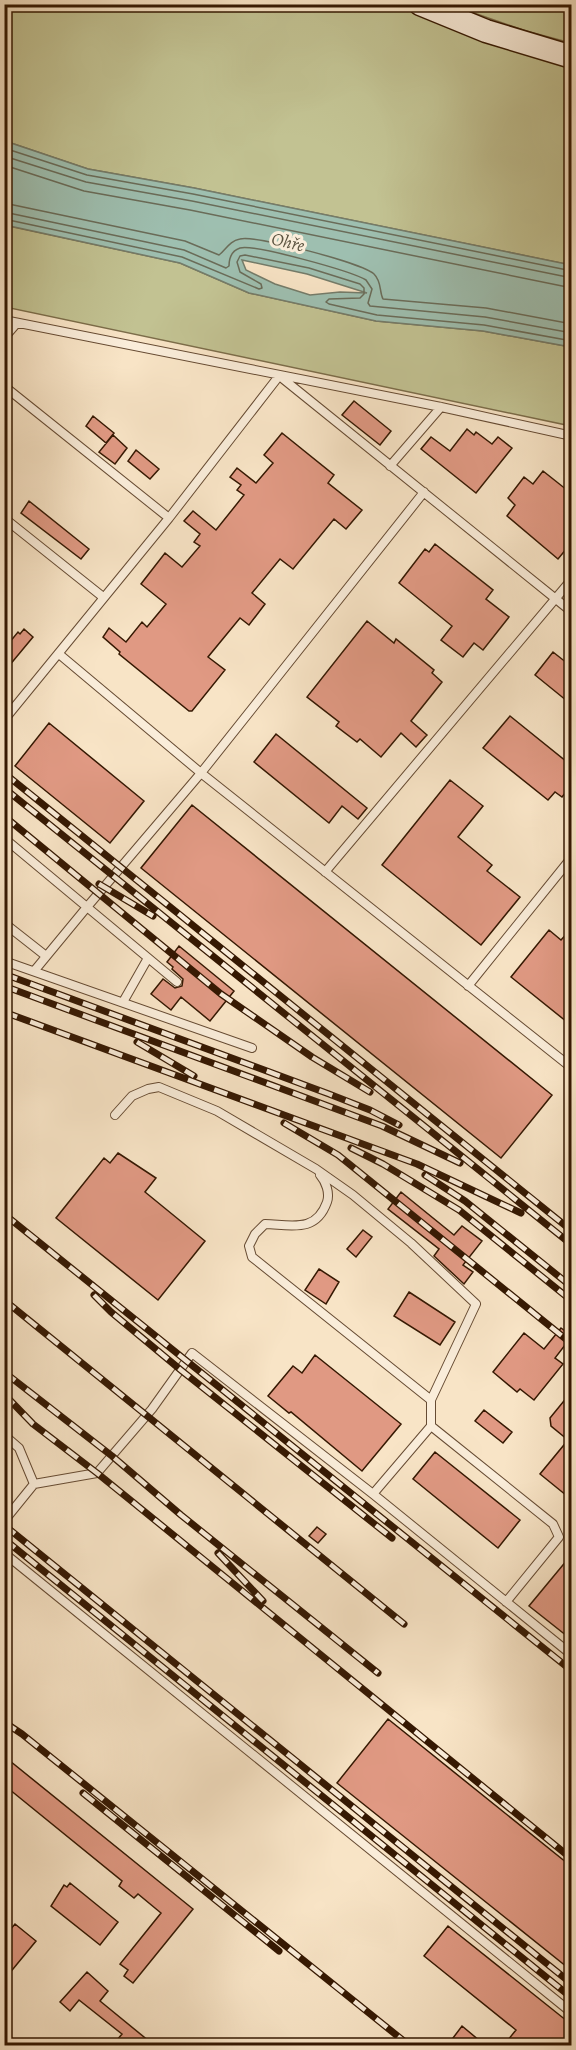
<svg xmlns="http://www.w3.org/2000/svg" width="576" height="2050" font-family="Alegreya,serif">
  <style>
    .green { fill: #c2c292; stroke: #7c6d4a; stroke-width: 1.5 }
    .water { fill: #9ebfb0; stroke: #747c6a; stroke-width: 1.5; fill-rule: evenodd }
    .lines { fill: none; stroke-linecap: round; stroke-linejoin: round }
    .shore { stroke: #6a6c59; stroke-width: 1.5 }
    .building { fill: #e09983; stroke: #351802; stroke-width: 1.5 }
    .lane-casing { stroke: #664b33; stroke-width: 10 }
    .secondary-casing { stroke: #351802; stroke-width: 25 }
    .lane { stroke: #faedda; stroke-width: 8 }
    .secondary { stroke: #faedda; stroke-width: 22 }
    .rail-casing { stroke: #351802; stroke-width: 7 }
    .rail { stroke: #faedda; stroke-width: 4.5; stroke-dasharray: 14; stroke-linecap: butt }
    .labels { text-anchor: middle; stroke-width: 6; stroke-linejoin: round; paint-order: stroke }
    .water-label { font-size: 18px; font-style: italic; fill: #5a523f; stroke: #faedda }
  </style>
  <rect width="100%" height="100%" fill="#f8e4c6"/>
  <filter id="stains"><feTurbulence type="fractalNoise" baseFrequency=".00333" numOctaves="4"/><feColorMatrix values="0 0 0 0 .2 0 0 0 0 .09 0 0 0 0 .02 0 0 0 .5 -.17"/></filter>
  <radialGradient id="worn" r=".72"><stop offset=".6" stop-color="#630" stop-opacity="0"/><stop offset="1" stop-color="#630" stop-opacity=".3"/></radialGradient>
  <path class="green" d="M4 5H403L427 17 571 63V265L194 188 88 169 5 141Z
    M451 5H571V43L526 31Z
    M4 225 180 263 249 293 376 321 483 331 571 347V426L5 307Z"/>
  <path class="water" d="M5 141 88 169 194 188 571 265V347L483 331 376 321 249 293 180 263 5 225ZM242 260 307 274 367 293 340 292 310 295 275 284 246 270Z"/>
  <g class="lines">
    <path class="shore" d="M4 148 87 175 193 194 572 271
      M4 156 86 182 192 201 572 278
      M4 165 84 191 190 210 572 288
      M4 203 185 241 219 255C226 250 229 241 240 239 256 235 362 263 374 274 382 282 379 291 383 299L486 308 572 324
      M4 212 184 250 226 268 229 266C229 258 231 251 240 248 254 244 351 271 366 280L372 289 368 303 370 306 485 317 572 333
      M4 219 182 257 259 289 262 288 261 284 240 272 237 262 240 256 245 255 309 268 360 284 364 288V294L360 298 329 299 326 302 329 304 377 315 484 325 572 341"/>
  </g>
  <path class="building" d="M354 401 391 431 380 445 342 415Z
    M93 416 114 433 106 443 86 426Z
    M467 429 474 435 476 432 492 444 498 437 512 448 476 493 421 449 431 437 450 451Z
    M282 433 334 475 328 483 362 510 346 529 334 519 293 569 280 559 252 593 265 604 249 625 240 618 208 657 225 670 192 711H189L119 654 120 652 103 637 109 628 126 642 142 622 147 627 166 604 141 584 165 553 182 567 200 546 194 542 200 534 184 521 193 511 216 530 244 495 237 490 241 485 230 477 237 468 256 483 273 463 264 455Z
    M113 435 127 448 115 464 99 452Z
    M136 450 159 469 150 479 128 461Z
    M543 471 572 494V542L558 559 507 516 515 505 508 498 524 477 533 484Z
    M29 501 89 549 81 559 21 513Z
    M435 544 493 590 486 599 509 617 483 650 474 643 463 657 441 640 452 626 399 583 425 549 429 552Z
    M367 621 394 643 396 639 434 670 432 673 442 682 411 721 427 735 425 737 416 747 401 733 381 757 360 739 357 742 336 726 339 722 307 697Z
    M24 629 33 637 4 672V649L18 632 20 634Z
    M553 652 572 667V705L535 675Z
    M510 716 572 766V799L566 792 562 797 555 792 548 800 483 748Z
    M49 723 144 801 110 843 15 766Z
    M276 734 367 808 358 819 342 806 329 823 254 762Z
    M450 780 483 806 458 837 492 865 487 871 520 897 481 945 382 865Z
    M192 805 552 1095 501 1158 141 868Z
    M572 928V1026L511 977 549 930 561 940Z
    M179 946 234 991 210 1021 181 997 171 1010 151 994 163 979 175 988 182 986 183 979 172 969 173 967 167 962Z
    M118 1153 156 1178 145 1192 205 1241 158 1300 56 1218 104 1158 110 1163Z
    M401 1192 454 1235 462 1226 482 1241 463 1265 473 1272 464 1284 434 1256 439 1249 388 1209Z
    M363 1230 372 1237 356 1257 347 1249Z
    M319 1269 339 1282 326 1304 305 1290Z
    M409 1292 455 1322 440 1345 394 1316Z
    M561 1328 572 1336 555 1358 563 1364 534 1400 520 1389 517 1392 493 1372 524 1333 544 1349Z
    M315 1355 401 1424 362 1471 291 1412 289 1413 268 1396 293 1366 302 1373Z
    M572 1391V1500L540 1474 568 1440 551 1426 550 1418Z
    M484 1410 512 1432 503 1443 475 1421Z
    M435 1452 520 1520 498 1548 413 1479Z
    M317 1527 326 1534 318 1543 309 1536Z
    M572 1554V1640L529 1606Z
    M388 1719 572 1867V1971L337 1783Z
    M10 1761 193 1909 133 1983 124 1976 128 1970 120 1964 161 1913 138 1894 134 1898 119 1886 122 1881 4 1785V1767Z
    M70 1883 118 1922 100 1945 51 1906 64 1885 67 1887Z
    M15 1924 36 1941 4 1980V1937Z
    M448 1926 572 2025V2031L559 2046H503L516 2030 424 1956Z
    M87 1972 108 1991 100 2001 155 2046H112L122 2034 79 2000 70 2011 60 2002Z
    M462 2026 486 2046H450L455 2040 453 2038Z"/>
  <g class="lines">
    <defs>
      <path id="lane" d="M4 320 441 407 572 436
        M4 338 17 323
        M282 378 572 612
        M4 386 169 518
        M390 466 441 407
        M4 518 103 597
        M59 654 201 773 572 1068
        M4 720 169 518 279 376
        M4 838 177 982
        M325 872 572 579
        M4 923 46 956
        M4 961 252 1048
        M35 970 87 907 201 773 424 492
        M468 986 572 857
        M123 1002 148 958
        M115 1115 132 1096 148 1089 159 1087 217 1111 316 1169 353 1195 411 1243 476 1304 431 1400V1426L373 1494
        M320 1175C326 1182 330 1193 327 1202 316 1233 292 1225 265 1224L255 1234 249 1246 252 1257 431 1400
        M431 1426 553 1524 559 1537 506 1602
        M4 1435 19 1448 34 1484
        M4 1521 34 1484 97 1473 152 1409 192 1353 373 1494 572 1655
        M4 1553 572 2013
        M226 2046 228 2044 230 2046"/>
      <path id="secondary" d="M420 4 486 31 572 57"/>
    </defs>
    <use href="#lane" class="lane-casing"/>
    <use href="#secondary" class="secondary-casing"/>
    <use href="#lane" class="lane"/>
    <use href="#secondary" class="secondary"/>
    <defs>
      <path id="rail" d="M4 773 572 1231
        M4 788 572 1245
        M4 816 221 994 312 1057 370 1092
        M99 884 153 916
        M4 974 329 1094 370 1110 399 1125
        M4 986 382 1126 460 1163
        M4 1012 417 1164 521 1213
        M137 1042 194 1076
        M284 1123 338 1155 572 1344
        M351 1148 383 1164 459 1210 572 1301
        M425 1175 465 1201 572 1287
        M4 1214 572 1671
        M94 1295 111 1312 182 1371 392 1538
        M4 1300 404 1624
        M4 1372 112 1456 181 1515 378 1673
        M4 1394 33 1424 97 1473 572 1859
        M4 1525 572 1984
        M4 1539 572 1998
        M218 1553 263 1601
        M4 1722 22 1734 410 2046
        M83 1793 279 1951
        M4 2035 17 2046"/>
    </defs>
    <use href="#rail" class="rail-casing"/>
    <use href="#rail" class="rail"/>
  </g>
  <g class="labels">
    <g class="water-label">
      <text transform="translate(288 242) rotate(13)" y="6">Ohře</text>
    </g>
  </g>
  <rect width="576" height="2050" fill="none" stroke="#f8e4c6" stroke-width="24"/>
  <rect x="6" y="6" width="564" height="2038" fill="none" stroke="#351802" stroke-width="3"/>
  <rect x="12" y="12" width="552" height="2026" fill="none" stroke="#351802" stroke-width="1.5"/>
  <rect width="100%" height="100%" filter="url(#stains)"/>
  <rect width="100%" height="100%" fill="url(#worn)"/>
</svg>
